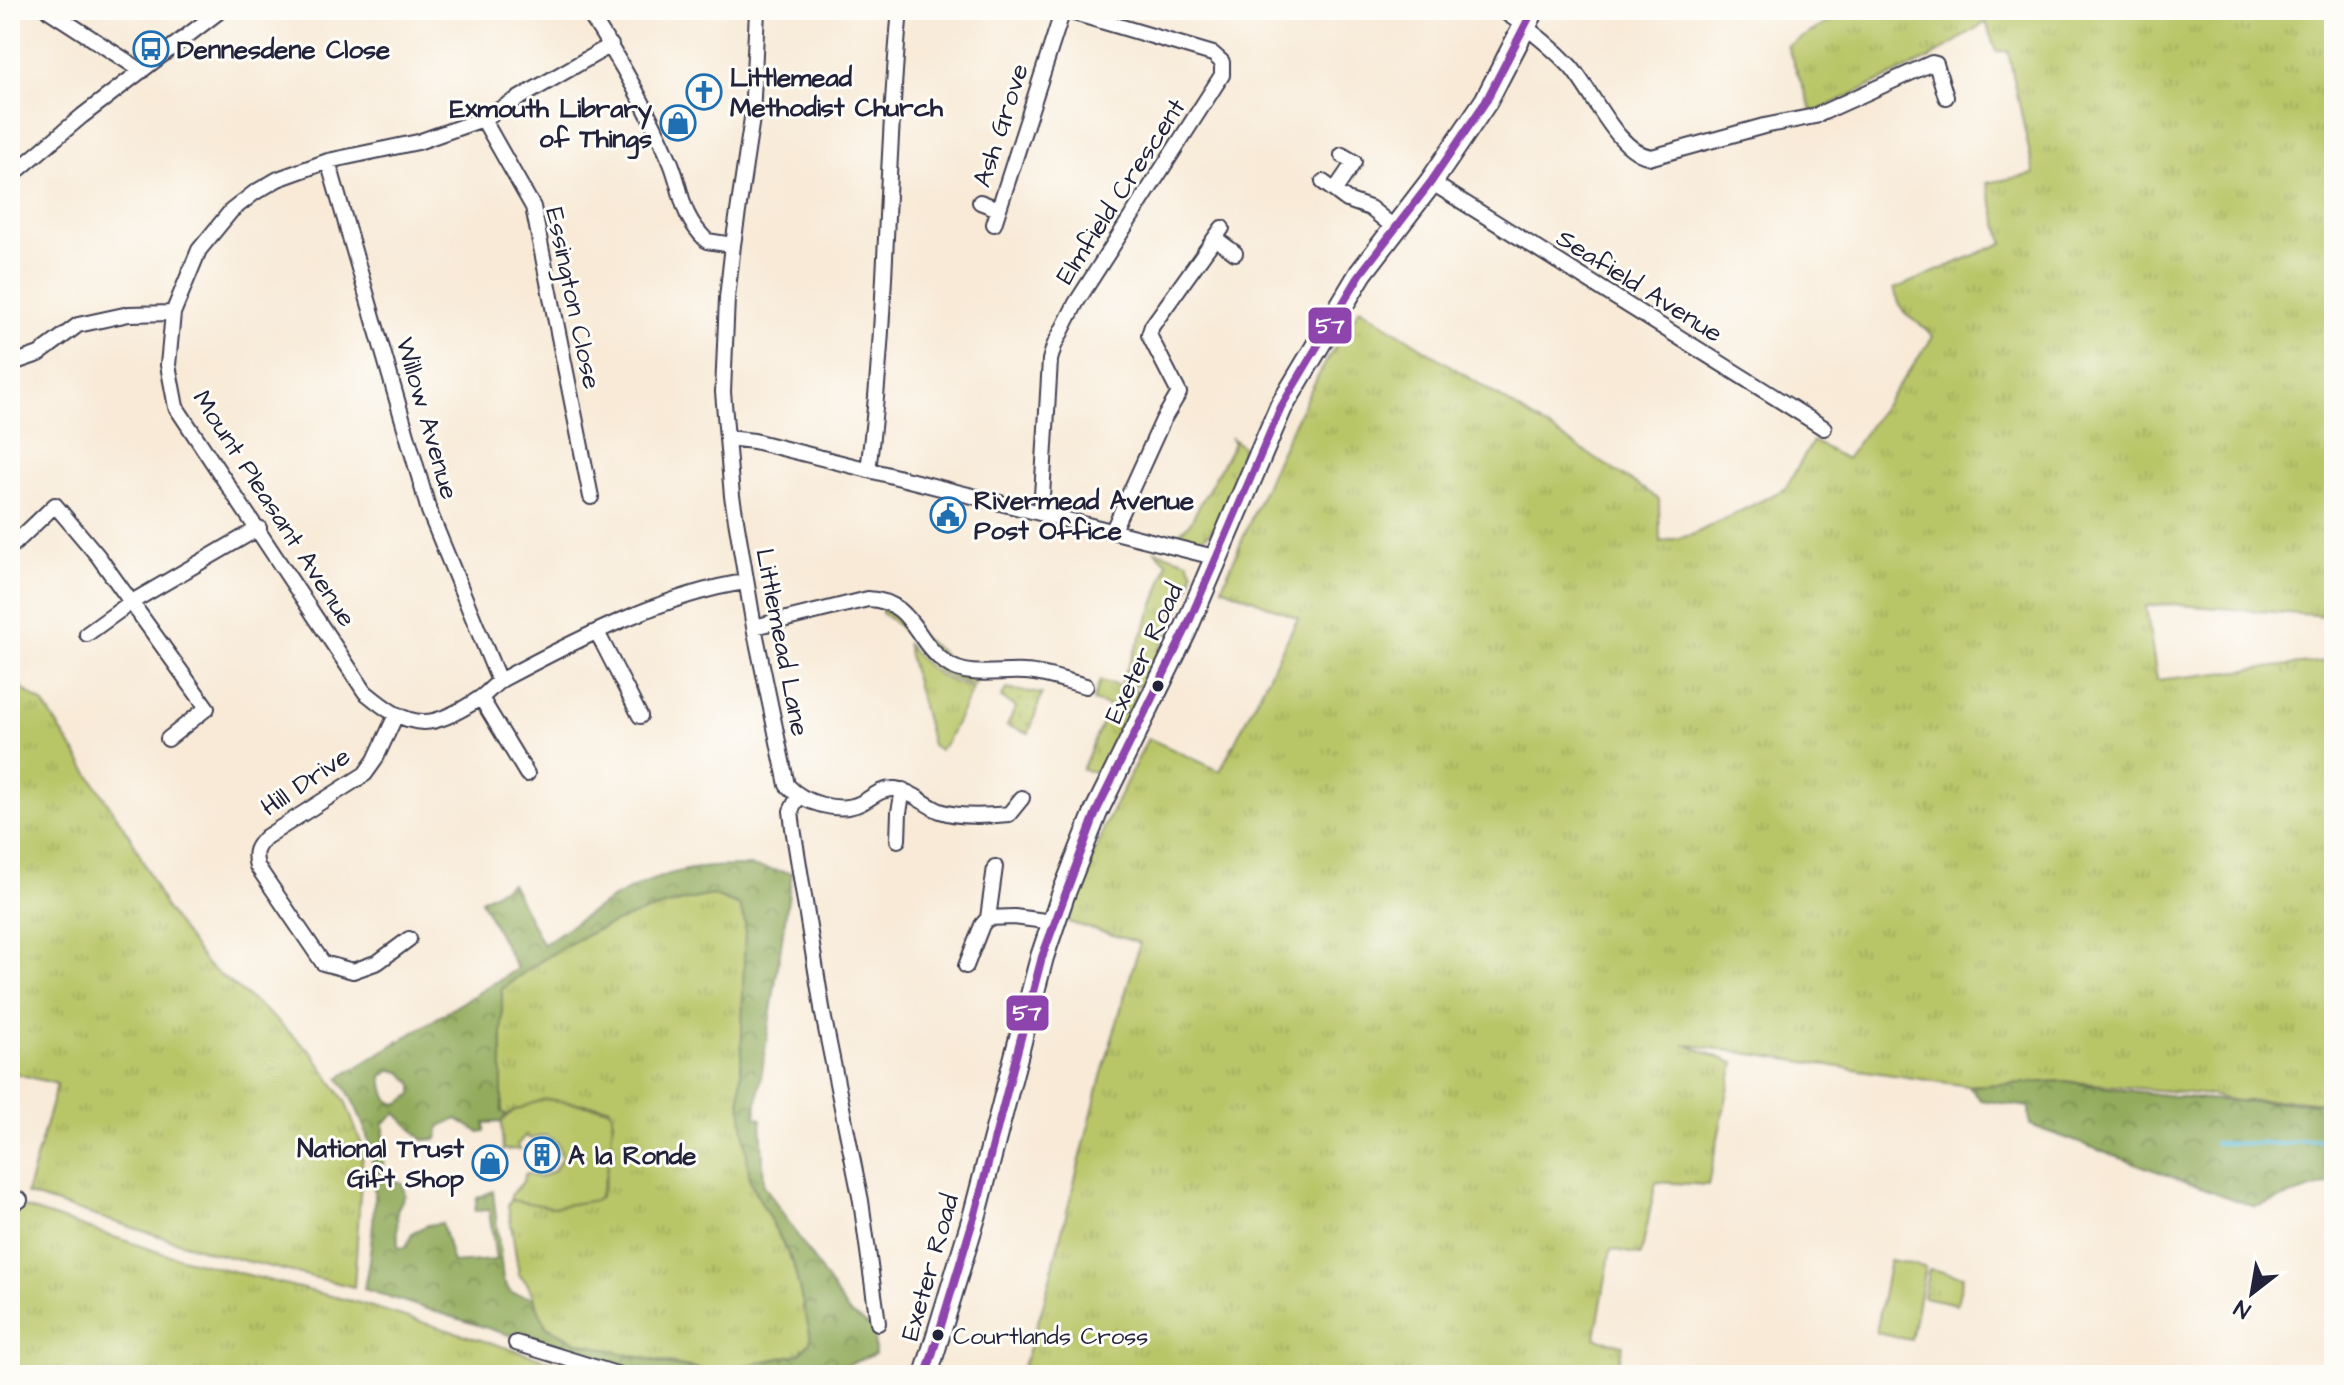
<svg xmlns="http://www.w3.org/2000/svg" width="2344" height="1385" font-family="'Architects Daughter',sans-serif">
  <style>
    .grass { fill: url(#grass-tufts); stroke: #6e7452; stroke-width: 2 }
    .forest { fill: url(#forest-crowns); stroke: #5a664c; stroke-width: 2; fill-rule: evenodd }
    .park { fill: url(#park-dots); stroke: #6e7452; stroke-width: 2 }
    .garden { fill: #b9c668; stroke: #6e7452; stroke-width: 2 }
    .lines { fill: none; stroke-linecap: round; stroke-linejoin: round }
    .stream { stroke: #5ebcdc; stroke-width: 4 }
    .minor-casing { stroke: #424052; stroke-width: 18 }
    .highway-casing { stroke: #424052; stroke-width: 26 }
    .minor { stroke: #fff; stroke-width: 14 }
    .highway { stroke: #fff; stroke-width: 22 }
    .bus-1-casing { stroke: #fdfcf7; stroke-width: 14 }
    .bus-1 { stroke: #8e44ad; stroke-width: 8 }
    .bus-dot { fill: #22223b; stroke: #fdfcf7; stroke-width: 3 }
    .labels { text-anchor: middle; stroke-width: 6; stroke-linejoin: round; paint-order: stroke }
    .bus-label { font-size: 24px; fill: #22223b; stroke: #fdfcf7; text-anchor: start }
    .poi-label { font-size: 26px; font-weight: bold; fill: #22223b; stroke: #fdfcf7; text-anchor: start }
    .street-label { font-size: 26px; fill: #22223b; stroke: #fdfcf7 }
    .line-badge { stroke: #fdfcf7; stroke-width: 3 }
    .badge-label { font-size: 22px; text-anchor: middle; font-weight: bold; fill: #fff }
  </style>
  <defs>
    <pattern id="grass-tufts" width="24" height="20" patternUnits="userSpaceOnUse" patternTransform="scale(2)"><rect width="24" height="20" fill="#b9c668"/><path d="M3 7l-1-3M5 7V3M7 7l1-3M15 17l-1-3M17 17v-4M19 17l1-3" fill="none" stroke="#9faa5b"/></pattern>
    <pattern id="forest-crowns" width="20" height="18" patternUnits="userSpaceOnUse" patternTransform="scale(2)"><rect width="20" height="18" fill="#92ab5c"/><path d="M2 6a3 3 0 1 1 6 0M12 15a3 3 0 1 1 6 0" fill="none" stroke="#778b4d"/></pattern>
    <pattern id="park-dots" width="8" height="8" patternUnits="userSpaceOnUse" patternTransform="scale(2)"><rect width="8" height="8" fill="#b9c668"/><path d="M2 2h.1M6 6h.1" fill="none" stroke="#9faa5b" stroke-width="1.8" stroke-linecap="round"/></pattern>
  </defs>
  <rect width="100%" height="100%" fill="#fdfcf7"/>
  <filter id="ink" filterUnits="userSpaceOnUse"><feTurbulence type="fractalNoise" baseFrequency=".0125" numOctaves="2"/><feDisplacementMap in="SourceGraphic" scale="16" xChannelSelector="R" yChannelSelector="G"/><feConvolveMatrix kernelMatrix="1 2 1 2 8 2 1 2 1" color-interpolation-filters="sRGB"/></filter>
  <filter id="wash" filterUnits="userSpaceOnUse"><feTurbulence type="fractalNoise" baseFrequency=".006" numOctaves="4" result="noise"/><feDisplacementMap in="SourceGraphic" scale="32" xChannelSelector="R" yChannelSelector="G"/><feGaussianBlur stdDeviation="1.8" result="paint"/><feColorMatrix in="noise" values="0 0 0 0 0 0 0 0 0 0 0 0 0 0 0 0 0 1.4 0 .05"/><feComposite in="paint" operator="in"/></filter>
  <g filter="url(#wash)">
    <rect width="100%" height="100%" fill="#f8ead7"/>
    <path class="grass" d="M1850 10H2334V620L2328 616 2166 604 2146 606 2157 680 2327 661 2334 654V1104L2295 1100 2237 1101 2209 1095 2064 1081 1968 1086 1684 1044 1734 1063 1708 1185 1656 1182 1641 1255 1611 1249 1595 1338 1623 1345 1616 1375H1020L1043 1306 1101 1077 1140 943 1068 922 1105 826 1148 738 1220 771 1298 618 1222 587C1263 492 1301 393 1360 308L1650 493 1659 500 1660 542 1692 535 1785 489 1813 441 1846 459 1933 337C1916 314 1905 327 1894 289L2003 243 1987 183 2034 174 2008 51 1996 52 1986 22 1930 58 1813 113 1787 46Z
      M1230 437 1243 447 1237 463 1241 465 1214 530 1201 539 1177 535 1190 523 1196 512 1234 443Z
      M1154 550 1188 561 1193 572 1190 585 1142 687 1121 682C1138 643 1158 603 1167 562Z
      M883 607 975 679 974 685C917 673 921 638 882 613Z
      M906 643C924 667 943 682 973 688L946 743 939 750 932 745Z
      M10 674 24 690 43 703 134 843 165 907 206 964 267 1012 313 1054 345 1101 363 1148 354 1287 213 1253 26 1194 57 1084 10 1072Z
      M1100 681 1140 691 1130 712 1093 701Z
      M1108 709 1129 715 1100 772 1082 770Z
      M712 895 740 906 745 923 750 1181 793 1263 810 1333V1342L799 1354 715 1372 609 1351 574 1341 546 1326 527 1283 519 1275 508 1206 511 1200 552 1207 596 1200 600 1197 605 1182 613 1121 608 1107 545 1099 507 1115 502 1112V989C515 979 528 967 542 958 593 926 652 906 712 895Z
      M17 1205 165 1254 359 1303 596 1375H10V1218Z
      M1929 1269 1963 1276 1957 1304 1923 1297Z"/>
    <path class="forest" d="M749 866 792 873 755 1117 761 1119 764 1185 849 1313 874 1329 875 1354 822 1375H635L364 1289C372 1250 379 1185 370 1146 364 1123 353 1098 339 1078L517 969 481 900 511 883 543 945C587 914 631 881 686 870 707 866 728 866 749 866ZM712 895 740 906 745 923 740 1099 750 1181 793 1263 810 1333V1342L799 1354 715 1372 664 1364 574 1341 546 1326 534 1298 511 1293 503 1280 493 1191 477 1198 475 1211 489 1210 496 1260 453 1263 442 1223 428 1225 413 1232 406 1247 398 1248 397 1210 405 1195 402 1184 378 1173 384 1163V1123L396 1113 423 1140 437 1139 440 1126 457 1119 479 1132 485 1131V1123L501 1122 507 1115 502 1112V989C566 938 631 910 712 895ZM391 1070 401 1072 413 1084V1094L398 1104C384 1103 384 1089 382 1077Z
      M2064 1081C2120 1090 2178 1098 2235 1101 2268 1103 2301 1101 2334 1104V1182L2255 1207 2030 1125 2029 1107 1981 1100 1968 1086Z"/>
    <path class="park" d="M1006 689 1042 694 1029 733 1007 726 1016 707 1001 698Z"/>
    <path class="garden" d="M545 1099 611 1109C615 1123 607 1189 596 1200L552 1207 511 1200V1195L522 1183 526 1173 539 1178 554 1171 562 1158 558 1143 545 1135 530 1139 526 1135 517 1145 520 1149 503 1150 501 1122 515 1110Z
      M1890 1260 1925 1267 1911 1340 1876 1333Z"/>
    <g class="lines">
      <path class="stream" d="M2215 1143 2284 1144 2334 1137"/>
    </g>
  </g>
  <g filter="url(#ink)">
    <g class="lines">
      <defs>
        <path id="minor" d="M48 10 142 71
          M587 10C618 57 649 111 671 163 684 196 679 213 707 241L733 245 727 298 723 392 732 496 754 627 787 785C803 803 839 814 861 803 873 797 881 788 895 789 912 791 925 805 940 811 960 818 988 816 1009 814L1022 798
          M1502 10C1527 27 1549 44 1570 66 1593 91 1617 153 1652 157L1764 126 1815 116 1932 63 1936 64 1946 97
          M611 45 483 119 418 142 328 161 278 179 254 193 231 211 199 250 173 313 168 365 176 407 365 692C382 706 401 722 424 722 442 722 465 708 480 698 488 693 494 684 503 679 572 642 669 592 746 582
          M483 119 533 207 591 497
          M328 161 429 511 499 681
          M10 177 82 116 221 10
          M1323 182 1347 200 1370 208 1396 229
          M1431 182 1824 428
          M1335 190 1354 162 1342 155
          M980 202 998 209
          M994 224 1063 10
          M1215 238 1235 253
          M733 245 752 118 757 10
          M10 364 39 354 78 325 129 314 173 313
          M727 438 754 441 1218 558
          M868 470C888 318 885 163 900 10
          M1041 513 1050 360 1054 346 1076 303 1222 75V62L1213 54 1064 10
          M1113 530 1163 420 1179 393 1149 335 1152 326 1222 228
          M13 545 55 505 98 556 207 708 168 739
          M754 627 868 599C914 601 914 641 946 663 968 679 1000 670 1025 672 1045 673 1066 681 1086 686
          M597 632 640 716
          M87 634 130 603 259 528
          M481 698 527 774
          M396 715 375 760 365 774 266 837C256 847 253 852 257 866L323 963 353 971 378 962 409 939
          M798 797 791 811 793 828 823 1014 861 1201 878 1323
          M898 840 899 812 903 790
          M988 918 995 867
          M966 966 982 925 988 918 1014 917 1053 922
          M10 1197 20 1200
          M516 1343 620 1375"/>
        <path id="highway" d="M926 1375 975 1214 1042 957 1063 895 1096 812 1185 631 1281 407 1361 273 1431 182 1486 101 1533 10"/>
      </defs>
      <use href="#minor" class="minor-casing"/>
      <use href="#highway" class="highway-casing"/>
      <use href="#minor" class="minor"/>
      <use href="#highway" class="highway"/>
      <defs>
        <path id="bus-1" d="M926 1375 975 1214 1042 957 1096 812 1185 631 1281 407 1361 273 1431 182 1486 101 1533 10"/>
      </defs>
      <use href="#bus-1" class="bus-1-casing"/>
      <use href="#bus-1" class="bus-1"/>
    </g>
  </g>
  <defs>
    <symbol id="bus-ring" viewBox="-11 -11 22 22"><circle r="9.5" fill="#fdfcf7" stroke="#1f6fb2" stroke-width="1.5"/><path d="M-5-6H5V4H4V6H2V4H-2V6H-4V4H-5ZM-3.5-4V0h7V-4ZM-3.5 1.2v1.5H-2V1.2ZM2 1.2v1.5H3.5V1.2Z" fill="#1f6fb2"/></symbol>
    <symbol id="church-ring" viewBox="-11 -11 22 22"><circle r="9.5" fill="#fdfcf7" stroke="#1f6fb2" stroke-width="1.5"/><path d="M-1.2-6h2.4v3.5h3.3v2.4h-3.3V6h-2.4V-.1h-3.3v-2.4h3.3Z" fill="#1f6fb2"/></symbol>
    <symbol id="shop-ring" viewBox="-11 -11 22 22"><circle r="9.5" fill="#fdfcf7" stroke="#1f6fb2" stroke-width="1.5"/><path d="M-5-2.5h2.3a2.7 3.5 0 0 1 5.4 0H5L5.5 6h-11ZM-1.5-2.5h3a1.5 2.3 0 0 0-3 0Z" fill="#1f6fb2"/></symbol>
    <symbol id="civic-ring" viewBox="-11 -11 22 22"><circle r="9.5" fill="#fdfcf7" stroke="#1f6fb2" stroke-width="1.5"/><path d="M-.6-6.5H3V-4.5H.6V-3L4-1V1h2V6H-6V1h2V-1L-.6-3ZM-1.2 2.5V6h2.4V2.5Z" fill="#1f6fb2"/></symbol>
    <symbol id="building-ring" viewBox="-11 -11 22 22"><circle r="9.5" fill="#fdfcf7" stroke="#1f6fb2" stroke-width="1.5"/><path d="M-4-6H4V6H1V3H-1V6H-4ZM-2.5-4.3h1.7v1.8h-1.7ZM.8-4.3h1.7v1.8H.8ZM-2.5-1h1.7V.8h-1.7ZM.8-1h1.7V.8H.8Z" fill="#1f6fb2"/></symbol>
  </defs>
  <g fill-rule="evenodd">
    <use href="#bus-ring" x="131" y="29" width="40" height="40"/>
    <use href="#church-ring" x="684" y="72" width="40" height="40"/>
    <use href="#shop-ring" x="658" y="103" width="40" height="40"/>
    <use href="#civic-ring" x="928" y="495" width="40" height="40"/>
    <use href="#building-ring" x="522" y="1135" width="40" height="40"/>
    <use href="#shop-ring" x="470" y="1143" width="40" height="40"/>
  </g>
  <g class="bus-dot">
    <circle cx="1158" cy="686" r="7"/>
    <circle cx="938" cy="1335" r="7"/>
  </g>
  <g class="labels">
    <g class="bus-label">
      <text x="953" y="1344">Courtlands Cross</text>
    </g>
    <g class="poi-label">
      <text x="177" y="58">Dennesdene Close</text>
      <text x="730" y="86">Littlemead<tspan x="730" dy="30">Methodist Church</tspan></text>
      <text x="652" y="117" text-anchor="end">Exmouth Library<tspan x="652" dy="30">of Things</tspan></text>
      <text x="974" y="509">Rivermead Avenue<tspan x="974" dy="30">Post Office</tspan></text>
      <text x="464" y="1157" text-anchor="end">National Trust<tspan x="464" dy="30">Gift Shop</tspan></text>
      <text x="568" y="1164">A la Ronde</text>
    </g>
    <g class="street-label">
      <text transform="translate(1000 125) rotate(-72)" y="9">Ash Grove</text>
      <text transform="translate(1120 191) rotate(-57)" y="9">Elmfield Crescent</text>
      <text transform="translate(1640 285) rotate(32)" y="9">Seafield Avenue</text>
      <text transform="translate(574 298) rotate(78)" y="9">Essington Close</text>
      <text transform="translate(428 418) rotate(74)" y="9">Willow Avenue</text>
      <text transform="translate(275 508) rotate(57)" y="9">Mount Pleasant Avenue</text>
      <text transform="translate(783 642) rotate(79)" y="9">Littlemead Lane</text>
      <text transform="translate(1143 653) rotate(-65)" y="9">Exeter Road</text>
      <text transform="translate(305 781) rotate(-34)" y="9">Hill Drive</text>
      <text transform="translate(929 1267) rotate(-74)" y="9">Exeter Road</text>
    </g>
  </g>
  <g class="line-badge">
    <rect x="1307" y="306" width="46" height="39" rx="8" fill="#8e44ad"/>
    <rect x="1005" y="994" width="45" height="38" rx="8" fill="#8e44ad"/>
  </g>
  <g class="badge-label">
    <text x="1330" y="333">57</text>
    <text x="1027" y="1020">57</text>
  </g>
  <rect width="2344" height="1385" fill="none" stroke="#fdfcf7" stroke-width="40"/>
  <g transform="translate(2252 1293) rotate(211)" stroke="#fdfcf7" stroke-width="6" paint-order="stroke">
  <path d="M0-6L14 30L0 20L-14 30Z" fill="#22223b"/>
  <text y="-12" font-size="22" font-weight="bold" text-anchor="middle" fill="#22223b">N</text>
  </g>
</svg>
